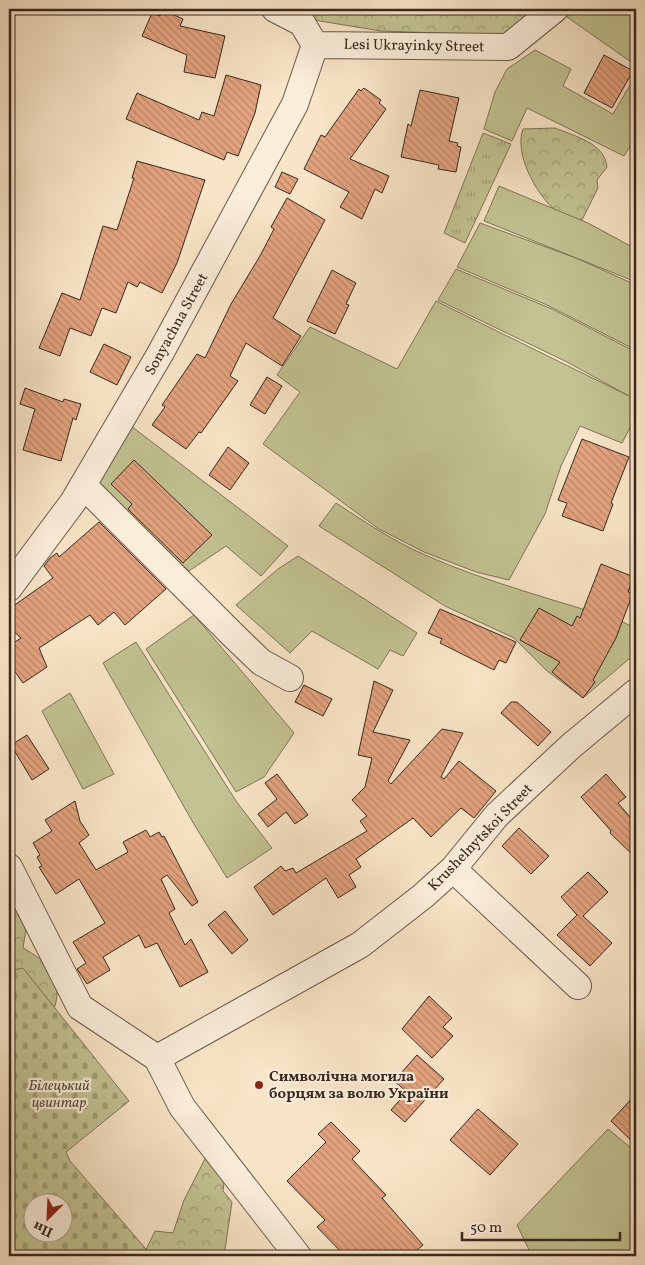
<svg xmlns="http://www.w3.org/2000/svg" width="645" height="1265" font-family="Vollkorn,serif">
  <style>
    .grass { fill: url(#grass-tufts); stroke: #7d7558 }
    .forest { fill: url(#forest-crowns); stroke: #7d7558 }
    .cemetery { fill: url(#cemetery-stones); stroke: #7d7558; fill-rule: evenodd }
    .green { fill: #c2c292; stroke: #7d7558 }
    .building { fill: url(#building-back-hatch); stroke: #38281f }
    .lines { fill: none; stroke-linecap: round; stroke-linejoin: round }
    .minor-casing { stroke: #685749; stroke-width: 28 }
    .minor { stroke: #faedda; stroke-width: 26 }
    .poi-dot { fill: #8f2418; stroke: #faedda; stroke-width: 2 }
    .labels { text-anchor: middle; stroke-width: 4.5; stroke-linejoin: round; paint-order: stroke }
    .street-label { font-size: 15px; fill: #38281f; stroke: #faedda }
    .poi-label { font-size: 15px; font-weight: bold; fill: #38281f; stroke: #faedda; text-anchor: start }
    .park-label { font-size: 15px; font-style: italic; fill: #5a4e3c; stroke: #faedda }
  </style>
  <defs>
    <pattern id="grass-tufts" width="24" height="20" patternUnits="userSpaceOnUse" patternTransform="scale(1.25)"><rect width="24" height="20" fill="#c2c292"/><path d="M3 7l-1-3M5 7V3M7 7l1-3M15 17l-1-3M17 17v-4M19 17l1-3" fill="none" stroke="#9f9e77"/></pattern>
    <pattern id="forest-crowns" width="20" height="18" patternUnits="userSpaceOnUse" patternTransform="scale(1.25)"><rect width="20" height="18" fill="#c2c292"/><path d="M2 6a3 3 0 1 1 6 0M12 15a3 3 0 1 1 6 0" fill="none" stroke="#9f9e77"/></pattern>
    <pattern id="cemetery-stones" width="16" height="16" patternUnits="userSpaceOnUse" patternTransform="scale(1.25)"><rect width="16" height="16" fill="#c2c292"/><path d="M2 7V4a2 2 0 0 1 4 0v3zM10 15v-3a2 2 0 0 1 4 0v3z" fill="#9f9e77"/></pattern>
    <pattern id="building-back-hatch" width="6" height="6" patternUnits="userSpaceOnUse" patternTransform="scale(1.25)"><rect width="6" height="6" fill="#e3a37e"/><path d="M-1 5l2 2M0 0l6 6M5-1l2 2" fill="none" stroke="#b98567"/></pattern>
  </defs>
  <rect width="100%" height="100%" fill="#f8e4c6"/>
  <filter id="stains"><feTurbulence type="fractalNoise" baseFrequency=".004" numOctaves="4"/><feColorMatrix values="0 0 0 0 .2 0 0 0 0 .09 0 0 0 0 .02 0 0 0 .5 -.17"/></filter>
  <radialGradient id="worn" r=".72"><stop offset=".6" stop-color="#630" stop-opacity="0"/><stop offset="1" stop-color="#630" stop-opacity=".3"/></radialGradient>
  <path class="grass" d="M483 133 511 144 465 243 444 233Z"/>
  <path class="forest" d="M285 9H540L506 40 438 33 381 31 320 21Z
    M555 128C574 136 605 143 607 167L597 180 598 188 582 220C576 219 569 219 563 216 540 203 513 155 523 129Z
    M9 901 15 903 26 929 23 948C48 962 63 977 55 1006L39 1016 9 1064Z
    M209 1151 225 1173 223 1191 232 1202 224 1256H143L155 1231 173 1233 184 1200Z"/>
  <path class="cemetery" d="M23 968 129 1101 66 1152 70 1161 152 1256H9V971ZM32 1202H62V1232H32Z"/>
  <path class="green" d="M577 9H636V55L631 62 567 17Z
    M535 50 571 69 563 86 613 114 636 75V137L624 156 527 108 512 141 484 129 495 92 507 69Z
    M499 186 588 223 636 249V282L484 221Z
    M480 223 576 258 636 285V350L547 305 457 267Z
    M456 269 552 309 636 352V416L622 443 580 426 561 466 545 514 509 580 476 572 424 552 379 529 263 444 300 392 277 375 310 327 397 369 436 301 629 396 567 362 438 300Z
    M131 426 288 546 261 576 226 546 189 571 95 485Z
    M336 503C365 522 393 541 425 555 488 583 557 600 623 622L636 629V653L583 698 546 670 514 638 445 606 319 526Z
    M298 556 417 633 403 656 390 650 378 669 312 631 290 653 236 605 278 569Z
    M194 615 294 733 264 777 236 792 146 649Z
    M136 642 236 801 272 848 227 878 192 821 103 663Z
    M70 693 114 774 83 789 42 711Z
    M608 1129 636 1152V1256H532L517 1225Z"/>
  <path class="building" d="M163 10 183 19 180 26 225 36 215 78 184 72 187 55 142 36 152 13 160 16Z
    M604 55 633 71 612 108 584 93Z
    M226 75 261 85 255 113 238 156 227 152 224 160 126 119 137 93 199 120 202 112 214 116Z
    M364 88 381 100 379 103 386 109 350 159 389 176 382 193 375 189 362 219 340 207 349 192 304 169 321 135 325 137 359 89 361 91Z
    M420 90 459 98 449 141 458 143 457 146 461 147 456 172 438 169 439 165 401 157 408 124 411 126Z
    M137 161 205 180 177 263 162 293 140 282 137 287 128 282 116 313 102 308 91 336 70 328 60 356 39 348 62 293 80 300 103 226 117 230 134 178H132Z
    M282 172 298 179 290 194 275 187Z
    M287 198 325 220 273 318 301 336 282 366 246 343 230 376 238 381 201 433 199 432 186 449 152 425 165 407 162 405 197 354 205 358 231 304 260 256 274 229 271 227Z
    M332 270 356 283 346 304 349 305 335 334 307 321Z
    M104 344 131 357 117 385 90 372Z
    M267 377 282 386 265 414 250 405Z
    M25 388 63 402 64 399 81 404 76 420 73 418 61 461 23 450 35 409 20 404Z
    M582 439 629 457 611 503 613 504 603 531 562 516 567 503 558 500Z
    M228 447 249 463 230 490 209 475Z
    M134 460 212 535 183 563 128 509 132 504 111 484Z
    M99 522 166 589 125 625 114 612 98 625 90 615 39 648 47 667 23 683 9 663V646L21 638 9 627V609L53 578 44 566 50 558 57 553 59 557Z
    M601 564 634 577 628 592 633 593 616 638 593 680 595 682 583 698 552 672 560 662 520 640 539 608 572 626 577 616 580 618Z
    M440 609 516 642 506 663 499 660 494 670 440 643 442 639 428 633Z
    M374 681 393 690 373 732 410 740 388 781 391 784 442 729 463 733 441 777 444 779 459 761 496 791 474 818 461 808 431 837 413 818 356 859 361 867 349 875 356 887 338 898 326 878 273 915 254 887 281 866 285 871 293 868 296 873 367 831 360 821 367 816 352 800 365 787 372 758 358 755Z
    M304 685 332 699 323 716 295 702Z
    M511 702H517L551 732 538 746 501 713Z
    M27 735 49 769 32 780 11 745Z
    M277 774 308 815 295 824 286 812 268 827 258 814 277 799 265 783Z
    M606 774 626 797 618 803 636 824V858L610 833 611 831 581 797Z
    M75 801 80 821 89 835 79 843 96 870 128 852 123 842 146 830 150 837 159 832 162 837 164 836 198 902 192 906 167 875 161 879 175 909 169 913 185 945 191 939 208 972 180 987 157 943 145 948 139 935 103 957 110 970 87 984 77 969 86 963 73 942 105 923 79 879 56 894 39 867 42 866 37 857 40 855 33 843 52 831 45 820Z
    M519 828 549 856 531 874 502 846Z
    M588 872 608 892 583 916 612 943 590 966 557 935 577 915 561 897Z
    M225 911 248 940 232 954 208 925Z
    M429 996 452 1018 443 1027 453 1036 432 1058 402 1029Z
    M417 1055 444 1079 405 1122 391 1110 407 1092 394 1081Z
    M636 1094V1145L611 1121Z
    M478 1109 518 1144 490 1175 450 1140Z
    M331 1122 360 1151 352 1159 386 1195 382 1198 423 1245 410 1256H345L317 1227 325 1220 287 1181 326 1142 318 1134Z"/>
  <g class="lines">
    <defs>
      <path id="minor" d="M275 9 302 23 315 45 508 47 555 9
        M83 485 235 637 261 662 290 678
        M9 588 73 502 160 354 295 104 315 45
        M9 867 80 1007 157 1058 182 1107 298 1256
        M453 869 578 986
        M157 1058 360 945 423 896 453 869 497 815 571 746 636 692"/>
    </defs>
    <use href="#minor" class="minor-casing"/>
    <use href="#minor" class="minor"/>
  </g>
  <circle class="poi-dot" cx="259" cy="1085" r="5"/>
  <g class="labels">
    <g class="street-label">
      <text transform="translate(414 45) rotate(1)" y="5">Lesi Ukrayinky Street</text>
      <text transform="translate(176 324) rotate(-61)" y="5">Sonyachna Street</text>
      <text transform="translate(480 837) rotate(-46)" y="5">Krushelnytskoi Street</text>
    </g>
    <g class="poi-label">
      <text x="269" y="1081">Символічна могила<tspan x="269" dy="17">борцям за волю України</tspan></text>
    </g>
    <g class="park-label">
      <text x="59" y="1090">Білецький<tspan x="59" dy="17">цвинтар</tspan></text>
    </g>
  </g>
  <rect width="645" height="1265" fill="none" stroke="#f8e4c6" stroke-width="30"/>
  <rect x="10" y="10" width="625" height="1245" fill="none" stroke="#38281f" stroke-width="2.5"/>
  <rect x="15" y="15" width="615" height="1235" fill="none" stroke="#38281f"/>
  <g transform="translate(48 1218) rotate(204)"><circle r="24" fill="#faedda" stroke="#ac9e8f"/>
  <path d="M0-4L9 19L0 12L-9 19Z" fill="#8f2418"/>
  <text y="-8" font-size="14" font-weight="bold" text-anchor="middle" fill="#38281f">Пн</text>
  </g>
  <path d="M462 1232v8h158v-8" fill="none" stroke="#38281f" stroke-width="2.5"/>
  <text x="470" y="1232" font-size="15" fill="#38281f" stroke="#faedda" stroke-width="4" paint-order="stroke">50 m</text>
  <rect width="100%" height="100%" filter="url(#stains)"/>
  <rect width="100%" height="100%" fill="url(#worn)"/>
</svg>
